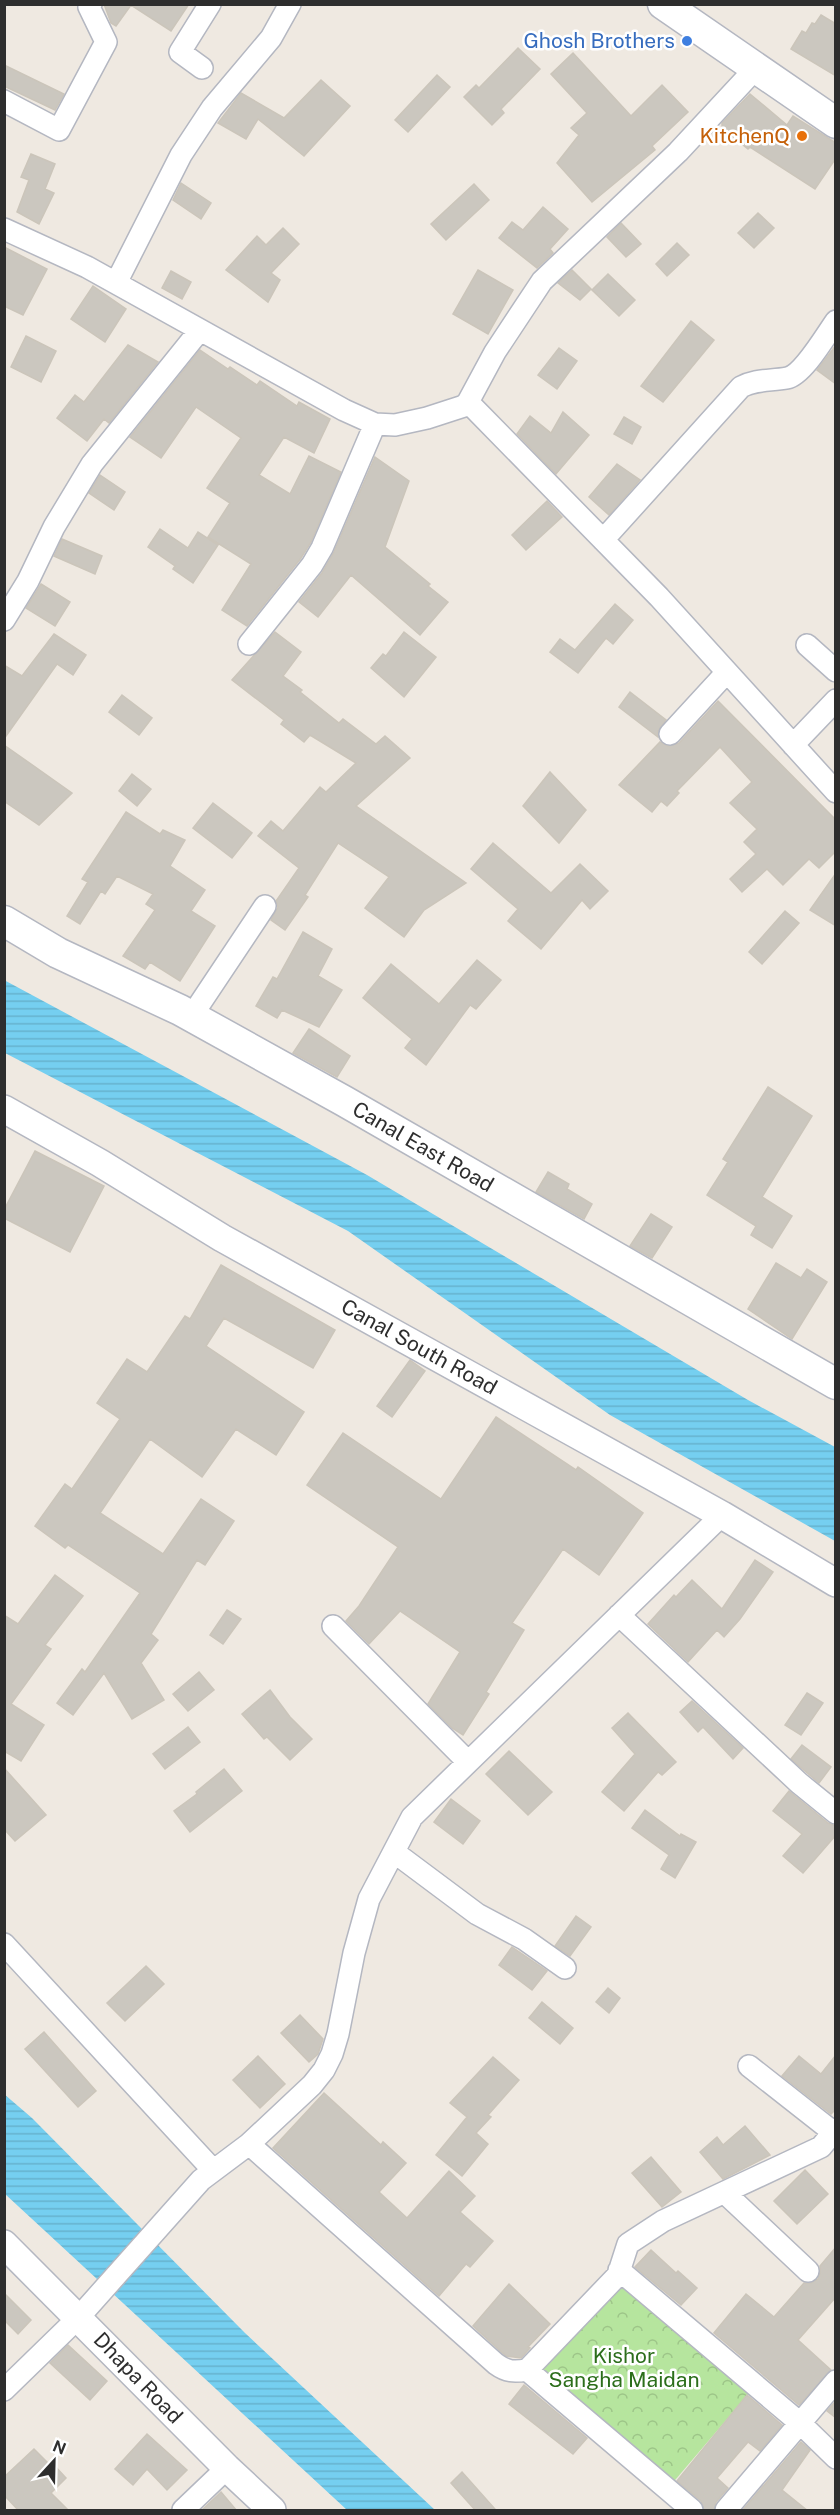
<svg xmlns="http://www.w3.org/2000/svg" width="840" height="2515" font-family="'Public Sans',sans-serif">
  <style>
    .park { fill: url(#park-crowns) }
    .water { fill: url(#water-rules) }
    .building { fill: #cbc7bf; stroke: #cbc5ba; stroke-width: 1.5 }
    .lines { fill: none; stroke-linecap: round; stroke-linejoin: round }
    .minor-casing { stroke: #b4b7c1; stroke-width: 24 }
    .tertiary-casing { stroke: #b4b7c1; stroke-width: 30 }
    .secondary-casing { stroke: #b4b7c1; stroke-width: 33 }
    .minor { stroke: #fff; stroke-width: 21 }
    .tertiary { stroke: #fff; stroke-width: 27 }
    .secondary { stroke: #fff; stroke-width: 30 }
    .shop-dot { fill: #3f7fe0; stroke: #fff; stroke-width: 2 }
    .food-dot { fill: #e8710a; stroke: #fff; stroke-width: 2 }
    .labels { text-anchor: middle; stroke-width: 5; stroke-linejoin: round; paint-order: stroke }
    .shop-label { font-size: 21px; fill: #366cbe; stroke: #fff; text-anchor: end }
    .food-label { font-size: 21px; fill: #c56008; stroke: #fff; text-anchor: end }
    .street-label { font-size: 21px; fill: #2e2e2e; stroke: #fff }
    .park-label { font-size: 21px; fill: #2c6e1b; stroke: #fff }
  </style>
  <defs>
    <pattern id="park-crowns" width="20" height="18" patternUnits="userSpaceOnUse" patternTransform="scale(1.5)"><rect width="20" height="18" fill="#b6e59e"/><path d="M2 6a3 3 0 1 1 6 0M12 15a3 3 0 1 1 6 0" fill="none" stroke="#9dc588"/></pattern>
    <pattern id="water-rules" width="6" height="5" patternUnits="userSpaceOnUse" patternTransform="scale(1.5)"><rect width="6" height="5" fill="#75cff0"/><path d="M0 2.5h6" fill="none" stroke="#66b2ce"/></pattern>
  </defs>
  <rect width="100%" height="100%" fill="#efe9e1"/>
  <path class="park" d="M620 2277 751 2391 670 2486 529 2372Z"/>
  <path class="water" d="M4 980 367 1175 748 1400 835 1447V1541L610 1415 348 1231 5 1053Z
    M4 2094 32 2118 245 2333 435 2510H347L5 2194Z"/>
  <path class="building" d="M104 4H189L171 31 131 5 116 26 111 23Z
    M821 15 836 24V76L791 49 802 31 806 33 812 23 815 24Z
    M518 48 540 69 501 109 504 113 492 125 464 97 476 85 479 88Z
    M573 53 631 116 662 85 688 112 652 146 655 150 592 202 557 163 579 135 571 128 587 113 551 74Z
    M4 65 64 94 55 110 4 86Z
    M437 75 450 87 408 132 395 120Z
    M321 80 350 106 304 156 258 119 246 139 218 123 241 93 284 118Z
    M750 94 787 125 793 116 836 143V158L815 189 750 147 748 149 722 128V123Z
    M31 154 55 164 45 189 54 193 39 224 17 212 29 180 21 177Z
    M181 183 211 203 201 219 173 200Z
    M474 184 489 200 446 240 431 224Z
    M543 207 568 229 550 249 553 253 537 268 499 238 512 222 523 230Z
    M758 213 774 228 754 248 738 233Z
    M621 223 641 244 626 257 607 237Z
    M283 228 299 244 271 273 280 280 268 302 226 270 257 236 266 245Z
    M677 243 689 255 667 276 656 264Z
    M4 247 47 269 23 315 4 306Z
    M478 270 513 290 488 334 453 314Z
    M572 270 591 289 580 300 558 283Z
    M171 271 191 282 182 299 162 288Z
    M608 274 635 300 619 316 592 290Z
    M93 286 126 309 105 342 71 319Z
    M691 321 714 340 663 402 641 386Z
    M26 336 56 351 41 382 11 367Z
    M128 345 158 362 109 423 104 419 87 441 57 418 75 395 84 402Z
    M836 345V384L817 370Z
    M559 348 577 361 557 389 538 375Z
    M200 350 228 369 230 367 257 385 260 381 297 406 299 402 330 419 314 453 284 437 259 475 290 494 309 456 341 472 311 542 301 558 247 626 222 610 251 564 208 537 230 503 207 488 241 438 196 407 161 458 130 437Z
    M563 412 589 435 556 474 517 434 530 416 551 433Z
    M624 417 641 427 632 444 614 434Z
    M375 457 409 481 385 547 430 584 428 586 448 602 420 635 351 575 318 617 299 602 322 573 333 554Z
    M617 464 640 480 609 515 589 497Z
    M100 475 125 492 114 510 89 493Z
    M547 501 562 517 526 550 512 535Z
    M160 529 188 548 198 532 218 545 193 583 173 569 175 566 148 547Z
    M62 539 102 556 95 574 54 556Z
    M41 584 70 602 55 626 26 608Z
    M615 604 633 620 613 644 606 638 578 673 550 652 560 639 575 650Z
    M275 632 301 652 283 676 302 690 300 692 339 723 343 719 376 744 385 736 410 758 356 806 466 883 424 910 404 937 365 908 389 877 338 843 305 895 308 897 285 930 271 920 278 907 276 901 299 868 258 836 271 821 283 831 320 787 326 792 356 763 310 735 304 742 281 724 284 720 232 680Z
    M404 632 436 657 404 697 371 668 383 654 386 656Z
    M54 634 86 655 73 675 57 664 4 739V665L22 676Z
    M630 692 666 720 658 731V737L619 707Z
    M122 695 152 718 139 735 109 712Z
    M718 701 836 820V851L819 868 809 859 783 885 767 869 742 892 730 879 756 854 744 842 757 829 730 803 752 782 720 747 677 791 679 793 667 806 661 801 652 812 619 785 660 742 668 746 679 743Z
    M4 745 72 793 39 825 4 801Z
    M550 772 586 810 559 843 523 806Z
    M132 774 151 789 137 806 119 791Z
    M213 803 252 833 232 858 193 828Z
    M126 812 160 834 163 830 185 840 170 866 205 890 191 911 215 926 180 981 150 962 145 969 123 956 155 910 146 904 153 894 117 876 105 894 101 891 80 924 67 916 88 882 82 879Z
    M493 843 551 893 580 864 608 891 590 909 582 900 541 949 508 921 518 909 471 869Z
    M836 873V926L810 910Z
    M785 911 799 923 762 964 749 952Z
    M303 932 332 949 318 976 342 990 319 1027 282 1010 277 1018 256 1006 273 977 277 979Z
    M477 960 501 980 476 1009 470 1005 426 1065 405 1048 412 1039 363 998 391 964 439 1004Z
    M309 1029 350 1056 337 1077 293 1053Z
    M768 1087 812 1116 762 1197 792 1216 772 1248 751 1235 756 1226 707 1195 728 1162 723 1159Z
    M35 1151 104 1186 70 1252 4 1218V1210Z
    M548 1172 569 1184 567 1189 592 1204 584 1219 536 1192Z
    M651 1214 672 1227 652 1258 630 1246Z
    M776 1263 801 1278 807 1269 827 1282 792 1339 748 1309Z
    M221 1265 335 1330 313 1368 224 1318 206 1346 304 1412 276 1455 236 1429 202 1477 150 1439 100 1513 163 1554 201 1499 234 1521 205 1565 197 1560 151 1634 158 1640 141 1663 164 1700 132 1719 104 1673 73 1715 57 1703 82 1669 85 1672 140 1593 68 1545 65 1548 35 1526 65 1484 72 1489 120 1419 97 1403 127 1359 147 1372 185 1316 190 1319Z
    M410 1360 425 1371 392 1417 377 1406Z
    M496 1417 576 1470 578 1467 643 1513 599 1575 563 1549 512 1623 524 1630 486 1692 489 1694 463 1735 452 1728 428 1704 460 1652 400 1611 369 1644 346 1621 359 1606 398 1547 307 1485 343 1433 441 1499Z
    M755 1560 773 1572 740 1619 724 1637 717 1630 688 1662 648 1624 674 1595 676 1597 692 1580 722 1609Z
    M55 1575 83 1596 45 1645 51 1649 11 1704 44 1725 21 1761 4 1751V1615L18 1624Z
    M227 1610 241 1619 223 1644 210 1635Z
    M199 1672 214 1690 188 1711 173 1694Z
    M270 1690 290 1717 312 1739 290 1760 267 1737 264 1739 242 1714Z
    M807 1693 823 1703 801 1735 785 1725Z
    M692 1701 743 1748 733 1759 703 1727 698 1732 680 1712Z
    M628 1713 676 1762 662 1775 658 1772 624 1811 602 1792 635 1754 612 1728Z
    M188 1727 200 1742 165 1769 153 1754Z
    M802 1745 831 1767 819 1783 791 1759Z
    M509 1751 552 1792 528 1815 486 1774Z
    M4 1768 46 1815 15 1841 4 1829Z
    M224 1769 242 1791 190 1832 174 1811 197 1794 196 1792Z
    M789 1791 828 1823 836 1826V1835L803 1873 783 1856 802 1834 773 1811Z
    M451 1799 480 1821 463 1844 434 1822Z
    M645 1810 680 1836 681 1834 696 1842 675 1878 661 1869 669 1855 632 1828Z
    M576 1916 591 1927 570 1956 555 1946Z
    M512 1947 547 1971 532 1990 499 1965Z
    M146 1966 164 1984 125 2021 107 2003Z
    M608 1988 620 1998 609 2013 596 2002Z
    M542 2002 573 2028 560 2044 529 2018Z
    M300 2015 323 2039 318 2054 309 2062 281 2033Z
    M44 2032 96 2091 78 2107 25 2049Z
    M836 2055V2109L831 2114 782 2076 799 2056 821 2074Z
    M258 2056 285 2084 260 2108 233 2080Z
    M493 2057 519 2080 488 2115 491 2117 476 2133 488 2144 462 2176 436 2155 467 2117 450 2103Z
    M324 2093 381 2145 383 2142 406 2163 379 2192 407 2218 449 2171 475 2196 460 2212 493 2241 470 2267 466 2264 439 2296 273 2148Z
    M745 2126 770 2155 723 2179 700 2152 717 2137 723 2145Z
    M651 2157 681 2192 662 2207 632 2173Z
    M805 2170 828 2194 797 2224 774 2201Z
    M836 2247V2297L798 2340 831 2370 799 2405 714 2333 746 2294 774 2317 804 2283H811L818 2279 820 2273V2266Z
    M651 2250 676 2273 678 2271 697 2288 681 2305 635 2267Z
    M509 2284 550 2324 528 2347 530 2348 521 2358 506 2356 473 2326Z
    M4 2293 31 2320 18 2334 4 2320Z
    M68 2345 107 2381 90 2400 50 2363Z
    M524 2385 587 2438 573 2454 509 2404Z
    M747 2395 782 2425 760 2451 748 2442 717 2478 728 2488 716 2502 714 2511H704L701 2501 677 2481Z
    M836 2401V2418L827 2411Z
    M147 2434 187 2470 167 2490 147 2469 133 2485 115 2469Z
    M801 2442 810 2450 782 2490 808 2511H742Z
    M34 2449 52 2467 54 2465 66 2478 51 2493 69 2511H19L4 2495V2477Z
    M462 2472 495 2509 494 2511H476L451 2483Z
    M221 2492 237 2511H201Z"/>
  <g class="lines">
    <defs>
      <path id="minor" d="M202 68 180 52 210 4
        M4 101 59 130 106 42 89 7 91 4
        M4 229 87 267 344 410 375 424 395 425 427 418 464 406 468 402 495 352 542 281 678 152 756 68
        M116 283 181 155 212 108 271 38 290 4
        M468 402 659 597 836 792
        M603 540 741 387C756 379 770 381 787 378 803 375 826 335 836 321
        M4 620 28 581 54 527 92 464 200 330
        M249 644 312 565 322 548 375 424
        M807 645 836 671
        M670 734 727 672
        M793 745 836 700
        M191 1017 265 906
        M619 1615 799 1783 836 1813
        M333 1626 468 1762
        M394 1852 477 1914 524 1939 565 1968
        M4 1944 212 2169
        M749 2066 833 2132
        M249 2144 496 2364C507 2372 514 2372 527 2370L618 2275 628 2244 663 2221 821 2147 836 2129
        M725 2193 808 2271
        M619 2270 800 2423 836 2458
        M527 2370 692 2510
        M4 2390 79 2317 201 2180 249 2144 312 2085 324 2070 332 2054 338 2034 354 1953 369 1899 412 1817 722 1515
        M183 2510 227 2468
        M726 2510 836 2381"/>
      <path id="tertiary" d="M4 1109 100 1163 222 1238 722 1515 836 1583
        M4 2244 227 2468 272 2510"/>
      <path id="secondary" d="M663 4 836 123
        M4 921 58 953 180 1010 344 1101 836 1384"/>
    </defs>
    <use href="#minor" class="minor-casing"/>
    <use href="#tertiary" class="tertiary-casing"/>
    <use href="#secondary" class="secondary-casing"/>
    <use href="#minor" class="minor"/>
    <use href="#tertiary" class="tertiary"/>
    <use href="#secondary" class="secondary"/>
  </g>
  <circle class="shop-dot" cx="687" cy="41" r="6"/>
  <circle class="food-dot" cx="802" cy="136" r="6"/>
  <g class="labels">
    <g class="shop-label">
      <text x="675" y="48">Ghosh Brothers</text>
    </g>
    <g class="food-label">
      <text x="790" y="143">KitchenQ</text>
    </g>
    <g class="street-label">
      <text transform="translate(423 1147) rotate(30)" y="7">Canal East Road</text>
      <text transform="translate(419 1347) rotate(29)" y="7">Canal South Road</text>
      <text transform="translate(138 2378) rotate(46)" y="7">Dhapa Road</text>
    </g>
    <g class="park-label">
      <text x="624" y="2363">Kishor<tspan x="624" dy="24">Sangha Maidan</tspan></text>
    </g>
  </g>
  <rect width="840" height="2515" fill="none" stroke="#2e2e2e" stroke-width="12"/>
  <g transform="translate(54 2461) rotate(22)" stroke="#ffffff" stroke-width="4.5" paint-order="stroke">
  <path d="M0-4.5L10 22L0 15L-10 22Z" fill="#2e2e2e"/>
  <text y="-9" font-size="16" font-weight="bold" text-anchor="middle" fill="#2e2e2e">N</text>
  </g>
</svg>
